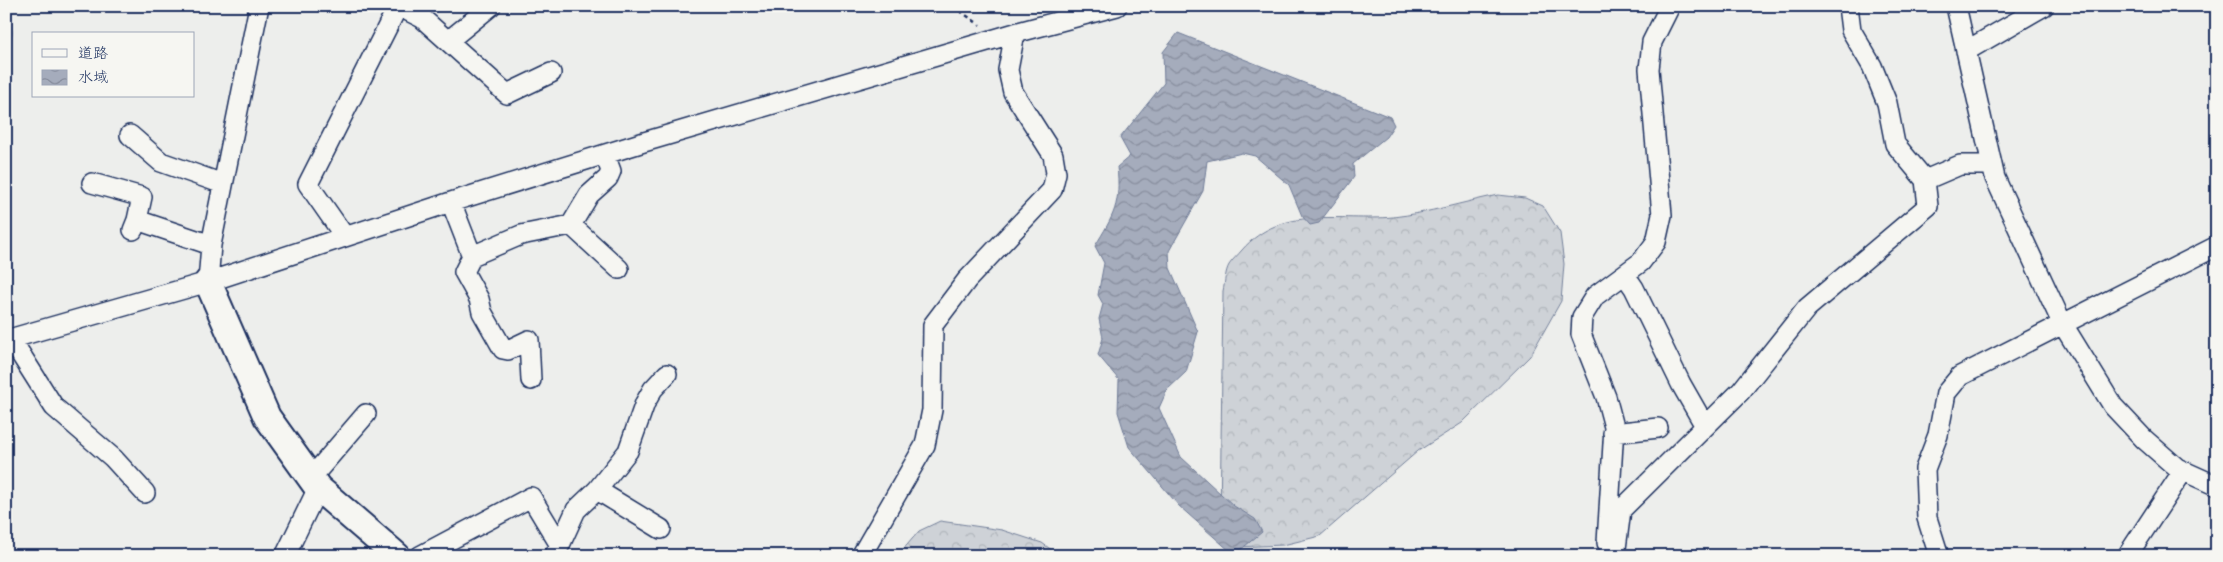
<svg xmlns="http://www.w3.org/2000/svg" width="2223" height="562" font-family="Mynerve,'Klee One',sans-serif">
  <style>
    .forest { fill: url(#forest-crowns); stroke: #74809a }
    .water { fill: url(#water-waves); stroke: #6e7a96 }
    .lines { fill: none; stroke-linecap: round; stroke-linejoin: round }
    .street-casing { stroke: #1b2f5e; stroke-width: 22 }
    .secondary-casing { stroke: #1b2f5e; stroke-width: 30 }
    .path { stroke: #1b2f5e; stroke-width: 2.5; stroke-dasharray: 4 4; stroke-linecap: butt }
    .street { stroke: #f6f6f2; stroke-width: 19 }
    .secondary { stroke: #f6f6f2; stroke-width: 26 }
  </style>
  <defs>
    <pattern id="forest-crowns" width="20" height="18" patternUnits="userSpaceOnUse" patternTransform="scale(1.25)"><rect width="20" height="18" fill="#ced2d7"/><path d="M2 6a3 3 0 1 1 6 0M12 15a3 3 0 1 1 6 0" fill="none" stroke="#b0b5bb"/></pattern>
    <pattern id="water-waves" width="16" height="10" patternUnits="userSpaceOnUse" patternTransform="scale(1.25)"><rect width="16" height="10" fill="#a5acbc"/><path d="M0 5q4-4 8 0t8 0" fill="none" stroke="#868c9c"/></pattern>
  </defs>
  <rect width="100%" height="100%" fill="#edeeec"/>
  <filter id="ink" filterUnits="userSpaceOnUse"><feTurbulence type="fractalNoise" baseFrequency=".02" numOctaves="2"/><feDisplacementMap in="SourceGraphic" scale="10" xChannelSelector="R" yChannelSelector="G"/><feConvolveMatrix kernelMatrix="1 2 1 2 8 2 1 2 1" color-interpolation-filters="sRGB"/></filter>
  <g filter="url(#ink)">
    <path class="forest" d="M1498 195 1525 198 1543 206 1560 233 1564 264 1561 301 1530 356 1462 423 1418 451 1320 536 1283 545 1237 547 1220 523 1223 291C1225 283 1225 272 1229 265 1232 260 1238 255 1242 250 1282 204 1339 222 1393 217 1429 213 1463 202 1498 195Z
      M940 521 1002 530 1042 543 1060 556H901V552L919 531Z"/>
    <path class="water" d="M6 6H9L12 33 6 64Z
      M1178 33 1390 117 1394 125 1386 137 1353 164 1354 177 1319 223 1310 225 1302 216 1289 185 1255 156 1242 153 1207 161 1203 191 1169 251 1170 268 1198 332 1186 372 1167 390 1159 408 1181 457 1234 506 1255 519 1262 532 1239 551 1231 552 1179 506 1129 447 1118 412 1119 380 1098 355 1103 338 1099 319 1103 304 1098 295 1104 263 1095 246C1114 215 1121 204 1117 167L1130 156 1120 138 1164 83 1163 52Z"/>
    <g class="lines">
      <defs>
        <path id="street" d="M398 6 422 18 507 94 551 73
          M1956 6 1995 178 2062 323 2113 406 2144 439 2177 468 2217 486
          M448 41 491 6
          M1966 51 2044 6
          M130 135 161 162 223 184
          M1925 180 1960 165H1992
          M92 183 142 197 137 220
          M451 202 472 256 521 235 571 225 619 269
          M571 225 589 195 608 178 611 171 605 155
          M133 230 137 220 211 245
          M345 237 308 184 398 6
          M472 256 464 272 479 299 482 312 503 349 508 350 529 340 531 380
          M1625 275 1634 288 1681 384 1705 426
          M208 282 211 245 259 6
          M11 339 54 407 113 458 145 493
          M6 340 208 282 451 202 644 142 1015 33 1117 6
          M1613 433 1658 428
          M311 478 366 414
          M597 490 628 451 645 403 653 389 667 374
          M1607 543 1614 427 1606 397 1581 334 1582 317 1595 296 1641 262 1656 242 1662 215 1649 69 1652 42 1670 6
          M560 545 576 510 597 490 661 529
          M285 556 318 488
          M420 556 531 497 560 545 554 556
          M861 556 925 445 932 410 933 325 967 280 1052 190 1056 173 1053 155 1013 92 1008 70 1015 33
          M1615 556 1621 510 1741 391 1807 308 1928 206 1925 180 1895 144 1887 103 1872 66 1851 30 1848 6
          M1939 556 1927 518 1925 469 1938 435 1946 393 1960 376 2217 246
          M2127 556 2183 471"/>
        <path id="secondary" d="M208 282 267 417 318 488 397 556"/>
      </defs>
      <use href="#street" class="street-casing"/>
      <use href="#secondary" class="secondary-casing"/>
      <path class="path" d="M953 6 980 25"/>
      <use href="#street" class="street"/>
      <use href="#secondary" class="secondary"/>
    </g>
  </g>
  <rect width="2223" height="562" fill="none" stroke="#f6f6f2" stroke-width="25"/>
  <rect x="12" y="12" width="2198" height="537" fill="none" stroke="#1b2f5e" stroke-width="2" filter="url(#ink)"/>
  <rect x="32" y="32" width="162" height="65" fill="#f6f6f2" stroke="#9ea6b7"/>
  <rect x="42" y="49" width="25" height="8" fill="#f6f6f2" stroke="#9ea6b7"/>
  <text x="78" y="58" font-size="15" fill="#1b2f5e">道路</text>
  <rect x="42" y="70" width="25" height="15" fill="url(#water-waves)" stroke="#9ea6b7"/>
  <text x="78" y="82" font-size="15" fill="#1b2f5e">水域</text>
</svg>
